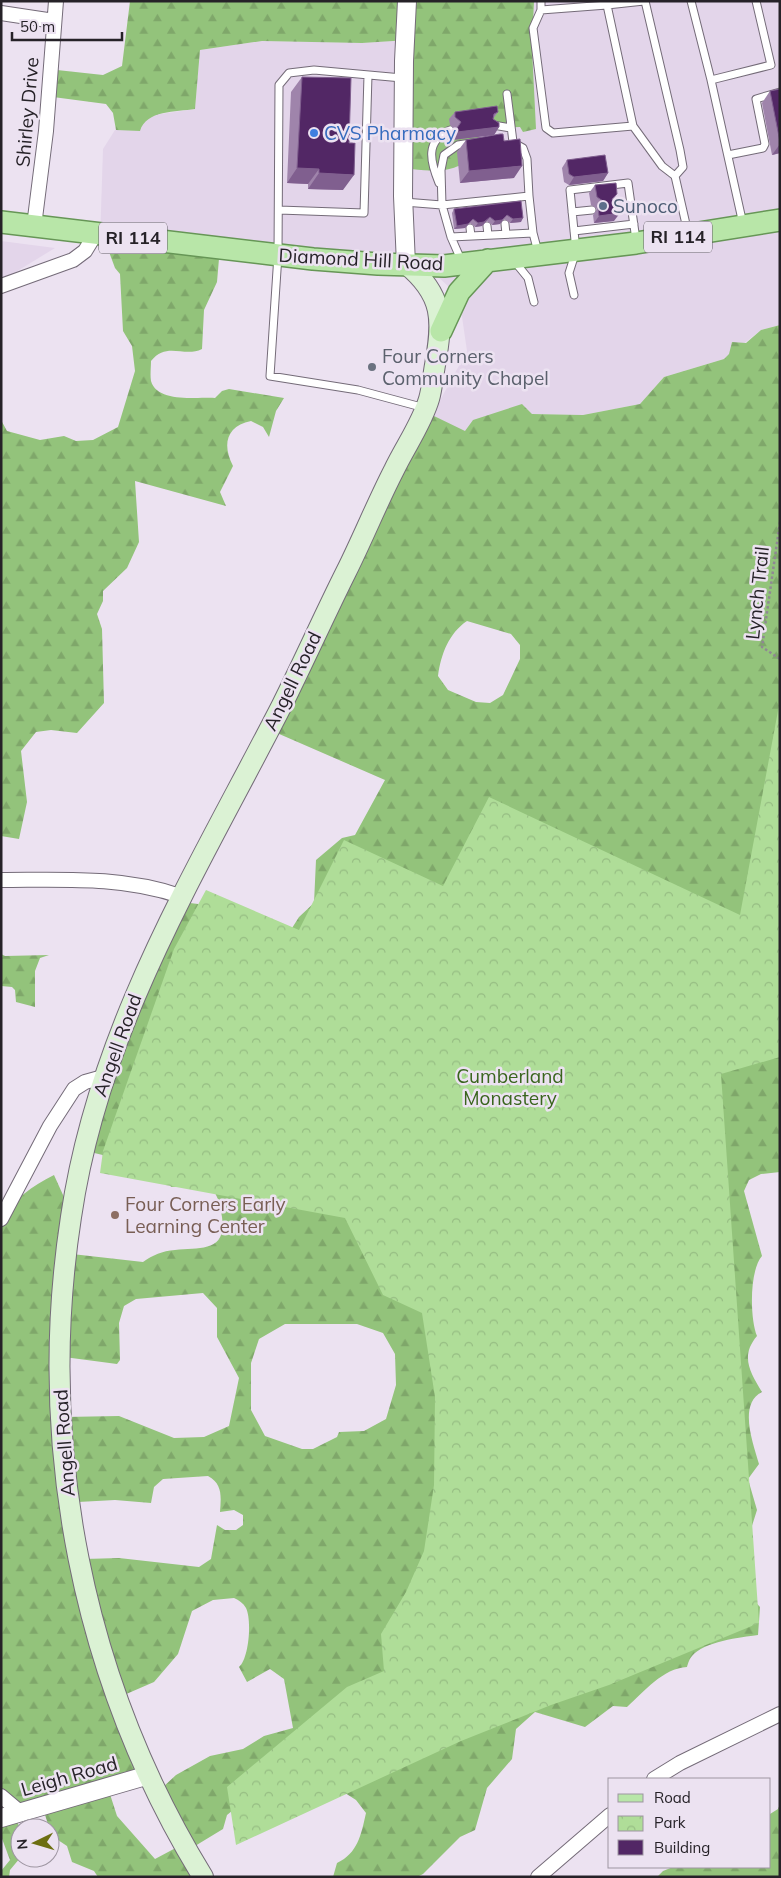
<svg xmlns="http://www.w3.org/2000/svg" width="781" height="1878" font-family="Mulish,sans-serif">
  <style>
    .built { fill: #e3d5ea }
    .forest { fill: url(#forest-firs); fill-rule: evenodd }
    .park { fill: url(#park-crowns) }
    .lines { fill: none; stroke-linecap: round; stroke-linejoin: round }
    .service-casing { stroke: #746b78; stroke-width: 9 }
    .minor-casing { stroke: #746b78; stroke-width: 16 }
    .tertiary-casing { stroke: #746b78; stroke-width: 20 }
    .secondary-casing { stroke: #746b78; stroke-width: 22 }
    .primary-casing { stroke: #669656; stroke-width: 24 }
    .path { stroke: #8f8893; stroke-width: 2.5; stroke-dasharray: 2.5 2.5; stroke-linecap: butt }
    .service { stroke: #fff; stroke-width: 7 }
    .minor { stroke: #fff; stroke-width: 14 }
    .tertiary { stroke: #fff; stroke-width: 18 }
    .secondary { stroke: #dbf2d4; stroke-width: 20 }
    .primary { stroke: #b8e6a8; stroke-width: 21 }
    .wall { fill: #9f84ab }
    .shaded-wall { fill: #805f8f }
    .building { fill: #522765; stroke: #805f8f }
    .shop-dot { fill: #3f7fe0; stroke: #ece2f1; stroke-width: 2 }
    .service-dot { fill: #5c6f8a; stroke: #ece2f1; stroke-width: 2 }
    .worship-dot { fill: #6b7280; stroke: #ece2f1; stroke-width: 2 }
    .education-dot { fill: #8d6e63; stroke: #ece2f1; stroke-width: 2 }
    .labels { text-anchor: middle; stroke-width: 5; stroke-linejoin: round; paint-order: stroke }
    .shield { fill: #ece2f1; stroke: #615c64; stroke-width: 1 }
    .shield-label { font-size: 18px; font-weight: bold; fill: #262228 }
    .street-label { font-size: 19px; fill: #262228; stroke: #ece2f1 }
    .shop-label { font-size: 19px; fill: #366cbe; stroke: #ece2f1; text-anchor: start }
    .service-label { font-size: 19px; fill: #4e5e75; stroke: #ece2f1; text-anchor: start }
    .worship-label { font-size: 19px; fill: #5b616d; stroke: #ece2f1; text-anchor: start }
    .park-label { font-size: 19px; fill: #39651d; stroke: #ece2f1 }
    .education-label { font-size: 19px; fill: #785e54; stroke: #ece2f1; text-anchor: start }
  </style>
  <defs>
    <pattern id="forest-firs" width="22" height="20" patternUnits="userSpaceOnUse" patternTransform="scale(1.25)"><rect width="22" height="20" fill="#93c37b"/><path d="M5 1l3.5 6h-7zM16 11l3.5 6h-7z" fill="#7fa76a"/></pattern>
    <pattern id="park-crowns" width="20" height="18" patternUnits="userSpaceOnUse" patternTransform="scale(1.25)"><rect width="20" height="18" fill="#afdd98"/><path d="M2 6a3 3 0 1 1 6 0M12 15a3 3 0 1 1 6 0" fill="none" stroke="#96bd83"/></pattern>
  </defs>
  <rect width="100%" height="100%" fill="#ece2f1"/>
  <path class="built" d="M534 1H777L780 11V325L761 330 724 359 664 377 640 404 583 415 532 414 465 432 432 415 467 351 461 310 448 286 427 267 100 242 103 149 115 130 142 123 154 115 195 109 200 50 262 41 362 43 409 40 480 129 520 127 532 49Z
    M1 241 55 248 1 281Z"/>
  <path class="forest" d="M130 1H534L532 49 536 129 523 132 520 127 480 129 476 156C450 173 441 172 411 169L409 40 362 43 262 41 200 50 195 109C176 112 146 110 140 131L116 130 113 113 106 104 53 97 57 70 103 75 122 66Z
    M105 241 220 247 217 282 204 310 202 349C184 358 167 341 151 361 151 367 150 375 151 381 157 403 197 397 215 398L222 391 229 389 284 398 276 411 269 437 263 427 251 421C226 426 222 445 233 466L220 492 226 506 135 481 139 542 127 568 103 591V601L97 614 102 629 104 703 77 733 51 730 36 732 21 751 27 802 19 839 1 836V420L7 431 40 440 64 436 76 441 93 440 118 427 135 371 132 346 123 331 120 274 115 268Z
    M780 325V1172L761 1174 749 1180 744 1191 762 1256C749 1271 750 1319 757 1336 740 1356 750 1372 762 1392 738 1404 753 1443 759 1464L748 1479 757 1510 745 1548 748 1594 760 1607 758 1635C741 1637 703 1642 692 1656 690 1658 688 1663 687 1667 663 1668 644 1692 627 1707L613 1706 585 1727 535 1712 516 1729 512 1759 487 1788 475 1830 460 1837 423 1874 417 1877H333L337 1863C358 1853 361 1835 366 1813L356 1800 320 1777 249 1797 227 1815 223 1829 195 1846 205 1877H98L94 1871 72 1862 67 1846 52 1836 43 1809 29 1808 1 1791V1220C14 1199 32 1186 54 1175L68 1206 72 1254 143 1262C153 1255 162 1251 175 1250 200 1247 227 1253 222 1217 220 1206 219 1198 212 1188L199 1186 171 1187 162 1169 90 1152 96 1117 182 902 198 904 217 921 287 936 299 917 314 903 316 860 342 838 355 835 385 780 270 730 432 415 465 431 473 420 522 404 532 414 583 415 640 404 664 377 724 359 729 354 732 342 746 343 761 330ZM467 621 511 634 520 645V659L503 695 490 703 476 702 448 690 438 676C441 654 449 633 467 621ZM203 1293 217 1308V1337L239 1378 229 1426 204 1437 174 1438 119 1416 64 1417V1357L117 1364 120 1360 119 1323 124 1306 136 1299ZM285 1324H357L383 1333 395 1354 396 1385 386 1419 364 1431 339 1432 337 1437 313 1449H302L265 1436 251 1410V1363L259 1339ZM208 1476C223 1484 221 1497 220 1512L234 1510 243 1515V1525L236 1530H225L217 1525 211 1559 199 1567 119 1558 85 1559 78 1502 115 1500 151 1503 154 1487 163 1479ZM234 1598C239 1600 243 1603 246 1608 252 1620 249 1659 239 1667L247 1682 270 1669 284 1679 293 1728 264 1736 243 1749 210 1756 176 1775 162 1788 185 1843 155 1859 117 1816 108 1788 149 1773 124 1695 154 1682 178 1654 192 1611 213 1600Z
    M1 954 5 956 49 955 40 958 35 971V1007L16 1002 15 990 12 987 1 986Z
    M780 1804V1877H657L663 1871 673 1867H770V1814L778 1809Z
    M15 1816 20 1829V1858L10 1870 9 1877H1V1871L10 1860 1 1836V1822Z"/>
  <path class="park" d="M780 700V1057L721 1074 759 1623 609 1685 551 1705 461 1741 236 1845 227 1787 347 1687 384 1671 381 1634 406 1592 424 1551 434 1485 435 1397 422 1313 383 1295 345 1218 100 1173 103 1151 174 949 206 890 299 930 344 840 443 886 489 797 740 915Z"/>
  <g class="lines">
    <defs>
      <path id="service" d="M541 1V10L533 28 546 128 553 133 633 126
        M644 1 607 5 633 126 662 166 675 176 688 233
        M645 1 680 150 683 167 675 176
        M691 1 711 80
        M541 10 607 5 605 1
        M402 78 314 70 289 73 279 85 278 255 270 376 358 390 425 408
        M507 94 513 142
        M493 125 511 128
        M471 143 458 145 444 155 441 170 442 205 529 196 533 233
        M514 143 523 148 527 159 529 196
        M728 155 763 148 765 144 756 99 780 92
        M439 183C430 161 425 141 450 130
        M404 202 442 205 451 237 462 262
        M612 207 631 204
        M279 210 364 213 368 75
        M572 212 592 210
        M505 224 506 234
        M743 224 711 80 771 65 756 1
        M487 226 488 235
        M470 228 471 236
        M574 231 634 224
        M451 237 533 233 538 252
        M515 262 528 278 534 302
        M574 295 569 273 576 251 570 190 628 183 636 240"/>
      <path id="minor" d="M1 13 54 21
        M34 226 46 131 56 1
        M1 286 73 260 85 251 96 233
        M1 880C62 880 122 876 180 896
        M1 1219 50 1126 74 1089 85 1082 103 1077
        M654 1779 680 1763 780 1714
        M1 1796 20 1812
        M538 1877 610 1815"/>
      <path id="tertiary" d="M406 264 403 196 404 61 407 1
        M1 1818 149 1775"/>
      <path id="secondary" d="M203 1877C82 1680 36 1444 71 1217 99 1026 196 873 282 705 304 661 324 616 346 572 363 538 377 503 394 470 405 447 422 423 429 399 432 389 433 376 435 365 443 321 444 295 406 264"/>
      <path id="primary" d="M1 222 313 259 378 264 444 266 636 243 780 220
        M441 331 459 292 488 260"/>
    </defs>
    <use href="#service" class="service-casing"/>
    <use href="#minor" class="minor-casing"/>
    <use href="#tertiary" class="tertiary-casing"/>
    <use href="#secondary" class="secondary-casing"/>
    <use href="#primary" class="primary-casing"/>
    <path class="path" d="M780 522 762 647 780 659"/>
    <use href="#service" class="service"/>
    <use href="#minor" class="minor"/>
    <use href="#tertiary" class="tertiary"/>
    <use href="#secondary" class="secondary"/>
    <use href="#primary" class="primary"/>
  </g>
  <path class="wall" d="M302 77 343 190 308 189V184L287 183 291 92Z
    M780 89V153L772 155 762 103 770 91Z
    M455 112H498L493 119 499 127 494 135 452 140 451 136 455 130 450 125 449 119Z
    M466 140 504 141 514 178 460 183 457 152Z
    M567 160 608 173 603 181 569 185 564 182 562 168Z
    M595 185 617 194 613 200 614 221 594 223 593 215 597 209 591 205 589 193Z
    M521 201V222L510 223 504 219 500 224 492 225 487 221 482 226 475 227 470 223 465 228 454 229 452 213 454 209Z"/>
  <path class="shaded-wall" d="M499 127 494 135 452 140 457 132Z
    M780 144V153L772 155Z
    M522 166 514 178 460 183 469 171Z
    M297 168 319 169 308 184 287 183Z
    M319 173 354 175 343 190 308 189Z
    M608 173 603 181 569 185 574 177Z
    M620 213 614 221 594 223 599 216Z
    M507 215 500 224 492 225 495 221Z
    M490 217 482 226 475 227 478 223Z
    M523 218 521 222 510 223 513 219Z
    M473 219 465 228 454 229 457 226Z"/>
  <path class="building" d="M302 77 351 78 349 143H355L354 175 319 173V169L297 168Z
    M780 89V142L770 91Z
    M497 106 498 112 494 114 493 119 499 123V127L457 132V128L461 122 455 117V112Z
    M500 134H503L504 141 520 139 522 166 469 171 466 140Z
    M605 155 608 173 574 177 569 174 567 160Z
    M616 183 617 194 612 199 614 203 619 204 620 213 599 216 598 207 603 201 597 197 595 185Z
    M521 201 523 218 513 219 507 215 502 220 495 221 490 217 484 222 478 223 473 219 468 224 457 226 454 209Z"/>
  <circle class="shop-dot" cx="314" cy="133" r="5"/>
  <circle class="service-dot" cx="603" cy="206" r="5"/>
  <circle class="worship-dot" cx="372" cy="367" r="5"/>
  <circle class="education-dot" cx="115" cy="1215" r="5"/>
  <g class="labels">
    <g class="shield">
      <rect x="644" y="221.5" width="68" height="31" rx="4"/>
      <rect x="99" y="222.5" width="68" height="31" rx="4"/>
    </g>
    <g class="shield-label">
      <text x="678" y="243">RI 114</text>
      <text x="133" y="244">RI 114</text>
    </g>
    <g class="street-label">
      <text transform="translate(27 112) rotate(-85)" y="7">Shirley Drive</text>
      <text transform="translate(361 259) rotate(3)" y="7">Diamond Hill Road</text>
      <text transform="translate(757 593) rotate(-84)" y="7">Lynch Trail</text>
      <text transform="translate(292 681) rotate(-64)" y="7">Angell Road</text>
      <text transform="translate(117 1045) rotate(-70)" y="7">Angell Road</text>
      <text transform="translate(64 1443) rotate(-94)" y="7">Angell Road</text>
      <text transform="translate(69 1776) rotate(-16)" y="7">Leigh Road</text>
    </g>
    <g class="shop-label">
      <text x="324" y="140">CVS Pharmacy</text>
    </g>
    <g class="service-label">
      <text x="613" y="213">Sunoco</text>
    </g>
    <g class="worship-label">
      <text x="382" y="363">Four Corners<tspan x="382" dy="22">Community Chapel</tspan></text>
    </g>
    <g class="park-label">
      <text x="510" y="1083">Cumberland<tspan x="510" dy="22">Monastery</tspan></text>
    </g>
    <g class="education-label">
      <text x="125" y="1211">Four Corners Early<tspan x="125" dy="22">Learning Center</tspan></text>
    </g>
  </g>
  <rect width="781" height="1878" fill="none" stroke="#262228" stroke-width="5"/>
  <rect x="608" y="1778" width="162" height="90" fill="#ece2f1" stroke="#9d95a1"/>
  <rect x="618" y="1794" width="25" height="8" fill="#b8e6a8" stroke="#9d95a1"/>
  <text x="654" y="1803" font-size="15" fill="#262228">Road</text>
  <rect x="618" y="1816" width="25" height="15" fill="url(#park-crowns)" stroke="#9d95a1"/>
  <text x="654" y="1828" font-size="15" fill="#262228">Park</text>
  <rect x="618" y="1840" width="25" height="15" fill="#522765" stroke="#9d95a1"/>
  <text x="654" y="1853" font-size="15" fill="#262228">Building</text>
  <g transform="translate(35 1843) rotate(265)"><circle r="24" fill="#ece2f1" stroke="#9d95a1"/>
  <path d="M0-4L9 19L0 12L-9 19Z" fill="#6d6f12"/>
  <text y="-8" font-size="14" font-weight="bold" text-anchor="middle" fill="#262228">N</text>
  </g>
  <path d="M12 32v8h110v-8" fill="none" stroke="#262228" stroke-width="2.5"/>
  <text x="20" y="32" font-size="15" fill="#262228" stroke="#ece2f1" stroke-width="4" paint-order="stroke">50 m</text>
</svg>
